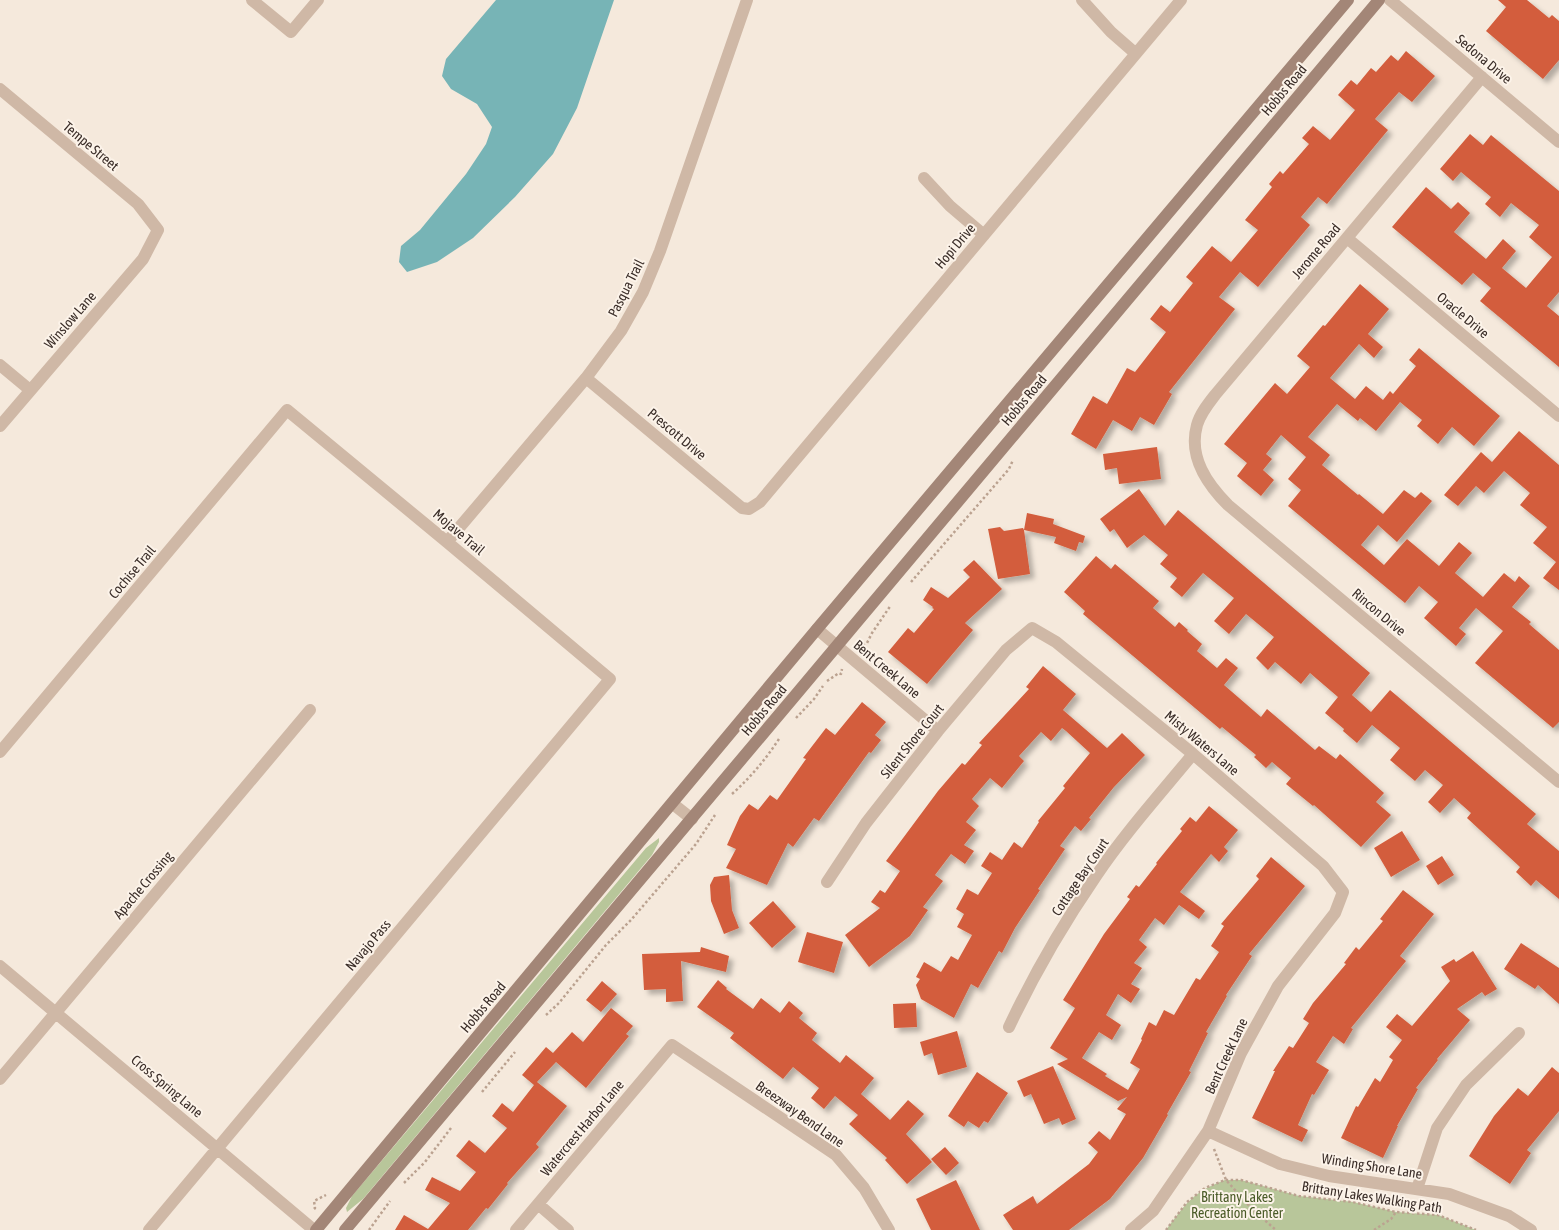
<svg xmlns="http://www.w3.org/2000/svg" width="1559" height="1230" font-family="'Asap Condensed',sans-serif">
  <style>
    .green { fill: #b8c69a }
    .water { fill: #77b4b6 }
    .building { fill: #d35d3c; filter: url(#shadow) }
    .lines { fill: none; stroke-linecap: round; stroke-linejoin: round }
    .path { stroke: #bba290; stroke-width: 2.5; stroke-dasharray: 2.5 2.5; stroke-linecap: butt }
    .street { stroke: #cfb8a6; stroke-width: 12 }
    .secondary { stroke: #a38677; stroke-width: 12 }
    .labels { text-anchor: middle; stroke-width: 4; stroke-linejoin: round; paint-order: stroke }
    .street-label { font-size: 14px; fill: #3a2d28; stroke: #fcf3e9 }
    .park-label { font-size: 14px; fill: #4a5b28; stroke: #fcf3e9 }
  </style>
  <defs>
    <filter id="shadow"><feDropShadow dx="4.5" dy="4.5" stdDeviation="2.5" flood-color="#0004"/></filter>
  </defs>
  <rect width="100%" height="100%" fill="#f5e9dc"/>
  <path class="green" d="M659 838V842L652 855 363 1199 347 1212 346 1208 352 1196 646 848Z
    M1225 1180H1241L1299 1196 1353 1202 1396 1212 1438 1215 1476 1230H1166C1186 1203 1193 1192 1225 1180Z"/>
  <path class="water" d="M496 0H614L577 108 553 154 515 197 473 238 437 262 407 272 399 262 401 246 420 230 466 174 486 144 492 127 477 104 451 89 442 76 446 59Z"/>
  <path class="building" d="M1498 0H1527L1549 18 1552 15 1559 21V60L1543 79 1486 31 1506 7Z
    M1406 51 1435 76 1412 102 1399 92 1375 119 1388 130 1327 204 1318 197 1301 217 1310 225 1258 287 1240 272 1219 297 1235 309 1169 392 1172 394 1154 425 1140 417 1132 431 1113 420 1096 449 1071 434 1093 396 1107 404 1127 368 1135 372 1166 332 1150 319 1161 305 1170 312 1193 283 1186 277 1212 246 1231 262 1258 230 1245 220 1272 187 1269 184 1280 171 1283 174 1309 144 1302 138 1313 126 1330 140 1355 110 1338 95 1351 80 1357 85 1371 68 1376 72 1391 55 1398 61Z
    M1470 134 1483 145 1491 135 1559 191V292L1547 306 1559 316V367L1480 301 1491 288 1473 273 1462 285 1392 227 1426 187 1451 209 1458 202 1470 213 1454 232 1486 259 1503 239 1516 251 1502 268 1526 288 1552 257 1529 237 1539 225 1511 203 1500 217 1485 204 1491 197 1461 172 1453 181 1440 169Z
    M1360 284 1389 309 1368 334 1383 347 1374 358 1359 344 1330 378 1355 399 1366 386 1383 400 1390 391 1393 394 1416 366 1409 360 1419 348 1500 416 1474 446 1452 427 1438 444 1417 426 1422 420 1400 402 1376 431 1360 418 1358 421 1337 404 1308 437 1330 455 1322 465 1358 495 1359 494 1383 514 1404 490 1415 498 1421 492 1432 501 1397 542 1378 525 1361 545 1384 565 1407 539 1439 566 1459 542 1472 553 1455 573 1483 597 1504 573 1515 582 1519 576 1530 586 1512 607 1531 622 1529 624 1559 650V722L1553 728 1475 663 1503 631 1476 608 1459 628 1466 634 1456 646 1424 618 1438 602 1419 586 1405 603 1288 506 1301 490 1288 479 1306 457 1281 435 1266 454 1272 459 1263 470 1274 480 1261 496 1237 476 1247 463 1224 444 1275 383 1287 394 1310 367 1297 356 1323 325 1325 326Z
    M1519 431 1559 465V590L1543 578 1556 562 1533 543 1547 527 1520 505 1530 493 1504 471 1484 493 1476 486 1458 506 1444 495 1481 452 1492 462Z
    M1157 447 1161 479 1119 484 1117 468 1105 470 1103 454Z
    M1139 489 1165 526 1178 510 1370 673 1352 695 1371 712 1390 690 1536 814 1527 824 1559 851V899L1536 880 1531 886 1516 872 1520 867 1467 818 1471 813 1454 798 1440 813 1428 802 1443 785 1425 770 1415 781 1390 760 1400 748 1372 725 1357 743 1343 731 1344 729 1325 713 1338 697 1310 673 1301 684 1275 662 1268 670 1256 658 1274 637 1246 614 1229 634 1214 621 1234 598 1203 573 1182 597 1170 587 1177 578 1160 564 1168 555 1144 535 1127 548 1114 529 1110 532 1100 519Z
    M1027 513 1054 519 1053 524 1085 536 1083 543 1079 542 1076 551 1054 543 1056 537 1024 530 1030 574 998 579 988 529 1000 527 1004 531 1023 528 1024 530Z
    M1096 556 1111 569 1115 564 1159 601 1153 608 1175 627 1179 622 1188 630 1187 631 1202 644 1197 651 1217 668 1226 658 1238 668 1224 685 1261 717 1267 709 1315 750 1319 746 1336 759 1340 754 1384 793 1376 802 1391 815 1361 847 1314 805 1313 806 1286 784 1291 778 1272 762 1266 768 1254 757 1256 755 1222 727 1220 729 1083 614 1085 611 1064 592Z
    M974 560 1002 589 965 623 973 630 927 684 888 652 908 628 914 633 934 609 932 608 933 607 923 600 931 587 948 598 970 577 963 570Z
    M1043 666 1076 694 1063 710 1107 748 1122 733 1145 755 1114 787 1089 818 1091 819 1081 831 1075 826 1060 846 1065 849 1038 889 1040 890 1015 928 1002 953 999 951 978 988 971 984 954 1018 921 999 916 985 920 979 916 977 924 962 941 972 951 956 958 960 972 935 957 927 964 914 956 909 967 889 978 895 992 873 981 866 990 852 1002 860 1014 842 1022 848 1039 822 1038 821 1065 788 1063 786 1090 753 1066 731 1062 728 1051 741 1041 732 1019 756 1024 761 1002 788 990 778 972 799 979 806 966 822 976 830 964 845 974 851 965 864 951 854 935 875 943 881 923 907 928 910 910 936 869 967 845 935 880 908 871 902 880 890 885 893 900 871 886 861 938 791 962 763 965 765 982 745 979 743 1029 689 1026 687Z
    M862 702 886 722 875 735 881 740 871 753 869 752 819 821 814 818 793 847 788 843 767 885 726 868 736 849 727 845 740 816 749 804 758 810 770 795 777 800 806 759 803 758 826 728 835 735Z
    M1209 806 1238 830 1224 847 1228 851 1219 862 1211 854 1180 892 1205 911 1199 919 1179 905 1164 925 1155 918 1139 940 1147 947 1134 963 1142 968 1131 984 1140 989 1131 1003 1118 994 1106 1015 1121 1025 1112 1040 1099 1032 1082 1058 1107 1074 1105 1076 1128 1090 1140 1069 1130 1063 1142 1040 1141 1039 1149 1022 1156 1026 1164 1010 1174 1015 1196 978 1200 980 1219 952 1211 946 1224 926 1221 924 1259 879 1256 876 1271 857 1305 886 1249 954 1252 956 1226 995 1227 996 1206 1032 1208 1033 1189 1071 1191 1072 1167 1114 1168 1115 1143 1158 1110 1199 1069 1230H1013L1003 1215 1033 1196 1037 1204 1089 1164 1098 1152 1088 1143 1099 1131 1110 1140 1126 1114 1117 1109 1127 1097 1118 1101 1057 1064 1068 1059 1050 1048 1075 1008 1063 1000 1104 934 1130 899 1127 897 1136 885 1139 887 1157 864 1156 863 1182 831 1180 829 1190 817 1196 822Z
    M1402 831 1420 860 1391 877 1374 848Z
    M1442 856 1454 875 1438 885 1426 866Z
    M729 875 732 910 739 928 724 934 711 901 710 885 714 877Z
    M1403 890 1434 914 1400 956 1406 961 1351 1028 1353 1029 1344 1044 1333 1036 1316 1062 1329 1070 1314 1095 1312 1094 1298 1125 1308 1130 1302 1142 1252 1118 1275 1071H1273L1289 1046 1293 1048 1309 1023 1303 1019 1313 1003 1346 964 1344 963 1356 947 1359 950 1383 921 1380 919Z
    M773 901 796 927 772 948 749 923Z
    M807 932 843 942 834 973 798 962Z
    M1521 943 1559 968V1004L1538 985 1535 989 1504 969Z
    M701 947 729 956 726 972 681 961 683 1001 666 1002V989L644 990 642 954 700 952Z
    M1473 951 1497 989 1485 996 1482 992 1457 1009 1470 1020 1437 1059 1438 1060 1416 1088 1418 1089 1397 1126H1398L1383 1158 1341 1138 1356 1106 1358 1107 1375 1078 1380 1082 1393 1060 1389 1057 1402 1040 1386 1027 1397 1014 1412 1026 1450 981 1441 967 1454 959 1456 962Z
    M718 980 727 988 726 989 753 1009 761 998 780 1013 789 1001 803 1013 799 1018 817 1033 812 1040 840 1063 846 1055 874 1078 861 1094 890 1120 908 1100 924 1114 906 1134 932 1162 907 1184 885 1160 887 1158 849 1124 858 1115 835 1096 824 1109 811 1098 819 1088 793 1067 783 1079 730 1038 734 1033 697 1007Z
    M602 981 617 994 601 1012 586 1000Z
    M916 1003 917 1027 894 1028 893 1004Z
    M611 1008 633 1026 626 1034 629 1036 586 1088 556 1062 537 1082 567 1106 536 1144 539 1147 507 1183 508 1184 488 1209 486 1208 468 1230H395L404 1215 428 1229 450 1203 425 1190 432 1177 460 1191 476 1172 456 1156 469 1140 485 1153 507 1128 492 1116 502 1103 513 1112 534 1085 522 1075 535 1060 546 1047 553 1053 572 1032 583 1042Z
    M957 1031 967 1067 938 1075 932 1053 924 1056 920 1042Z
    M1053 1066 1076 1119 1062 1125 1059 1118 1044 1124 1031 1094 1024 1097 1017 1081Z
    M1552 1067 1559 1073V1111L1527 1150 1531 1153 1510 1184 1469 1156 1494 1116 1518 1088 1528 1096Z
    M977 1072 1008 1093 988 1123 984 1121 979 1128 968 1121 964 1127 948 1116Z
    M945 1147 959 1163 946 1175 931 1159Z
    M956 1180 980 1230H931L916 1199Z"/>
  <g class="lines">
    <path class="path" d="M911 582 1009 469 1013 460
      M858 647 867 643 872 633 891 605
      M827 681 839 673 841 674 842 669
      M796 718 814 699 823 686
      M732 794C751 777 765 760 779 739
      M546 1015 559 1003 606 945 631 920 696 844 715 815
      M482 1092 515 1052
      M1214 1149 1226 1180 1254 1211 1276 1230
      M404 1183 425 1162 451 1128
      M314 1209 315 1208 314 1201 326 1195
      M369 1230 390 1201
      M1166 1230 1187 1202 1205 1188 1225 1180H1241L1299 1196 1353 1202 1396 1212 1438 1215 1476 1230
      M1374 1230 1391 1219 1396 1212"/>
    <path class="street" d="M252 0 291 32 318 0
      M1082 0 1111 32 1135 53
      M1390 0 1559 142
      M1482 77 1215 395C1208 404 1200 414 1197 425 1188 457 1207 484 1228 505L1559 782
      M0 89 138 204 158 230 143 259 0 426
      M924 178 950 206 984 235
      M1347 238 1559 416
      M0 365 30 390
      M586 378 742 508 749 509 760 502 1181 0
      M447 542 586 378 621 331 643 292 660 251 747 0
      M817 629 938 731
      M0 752 287 410 447 542 610 679 149 1230
      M673 804 692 819
      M827 882 866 823 938 731 1006 650 1032 628 1056 642 1193 754 1323 866 1343 892 1335 913 1278 986 1241 1053 1208 1131 1153 1211 1131 1230
      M0 966 314 1230
      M1009 1027C1034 974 1063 924 1096 876 1125 833 1160 794 1193 754
      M0 1079 310 710
      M1208 1131 1280 1164 1329 1176 1449 1194 1509 1216 1531 1230
      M1417 1189 1437 1128 1466 1085 1519 1033
      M538 1204 568 1230
      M516 1230 672 1045 836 1155 864 1188 889 1230"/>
    <path class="secondary" d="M316 1230 817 629 1348 0
      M345 1230C691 821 1034 410 1379 0"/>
  </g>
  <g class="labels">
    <g class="street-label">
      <text transform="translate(1484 59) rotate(40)" y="5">Sedona Drive</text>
      <text transform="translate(1284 90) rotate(-50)" y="5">Hobbs Road</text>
      <text transform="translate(91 146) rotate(40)" y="5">Tempe Street</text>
      <text transform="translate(955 246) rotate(-50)" y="5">Hopi Drive</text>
      <text transform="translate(1316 251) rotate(-50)" y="5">Jerome Road</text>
      <text transform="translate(626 288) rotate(-63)" y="5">Pasqua Trail</text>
      <text transform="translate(1463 315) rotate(40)" y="5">Oracle Drive</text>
      <text transform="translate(70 320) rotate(-49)" y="5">Winslow Lane</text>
      <text transform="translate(1024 400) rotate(-50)" y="5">Hobbs Road</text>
      <text transform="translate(677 434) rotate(40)" y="5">Prescott Drive</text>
      <text transform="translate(459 532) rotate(40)" y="5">Mojave Trail</text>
      <text transform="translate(132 572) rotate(-50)" y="5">Cochise Trail</text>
      <text transform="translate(1379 612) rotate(40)" y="5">Rincon Drive</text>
      <text transform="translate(887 669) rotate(40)" y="5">Bent Creek Lane</text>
      <text transform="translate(764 710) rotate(-50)" y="5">Hobbs Road</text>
      <text transform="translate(912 741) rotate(-51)" y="5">Silent Shore Court</text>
      <text transform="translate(1202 743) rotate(40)" y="5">Misty Waters Lane</text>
      <text transform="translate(1080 877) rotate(-56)" y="5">Cottage Bay Court</text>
      <text transform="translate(143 885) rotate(-50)" y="5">Apache Crossing</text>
      <text transform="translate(368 945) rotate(-50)" y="5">Navajo Pass</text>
      <text transform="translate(483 1007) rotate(-50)" y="5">Hobbs Road</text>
      <text transform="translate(1226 1056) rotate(-65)" y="5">Bent Creek Lane</text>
      <text transform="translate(167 1086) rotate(40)" y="5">Cross Spring Lane</text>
      <text transform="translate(800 1114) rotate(35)" y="5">Breezway Bend Lane</text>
      <text transform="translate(582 1128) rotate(-50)" y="5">Watercrest Harbor Lane</text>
      <text transform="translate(1372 1166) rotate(9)" y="5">Winding Shore Lane</text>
      <text transform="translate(1372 1197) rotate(9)" y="5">Brittany Lakes Walking Path</text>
    </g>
    <g class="park-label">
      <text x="1237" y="1202">Brittany Lakes<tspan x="1237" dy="16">Recreation Center</tspan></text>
    </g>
  </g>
</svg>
